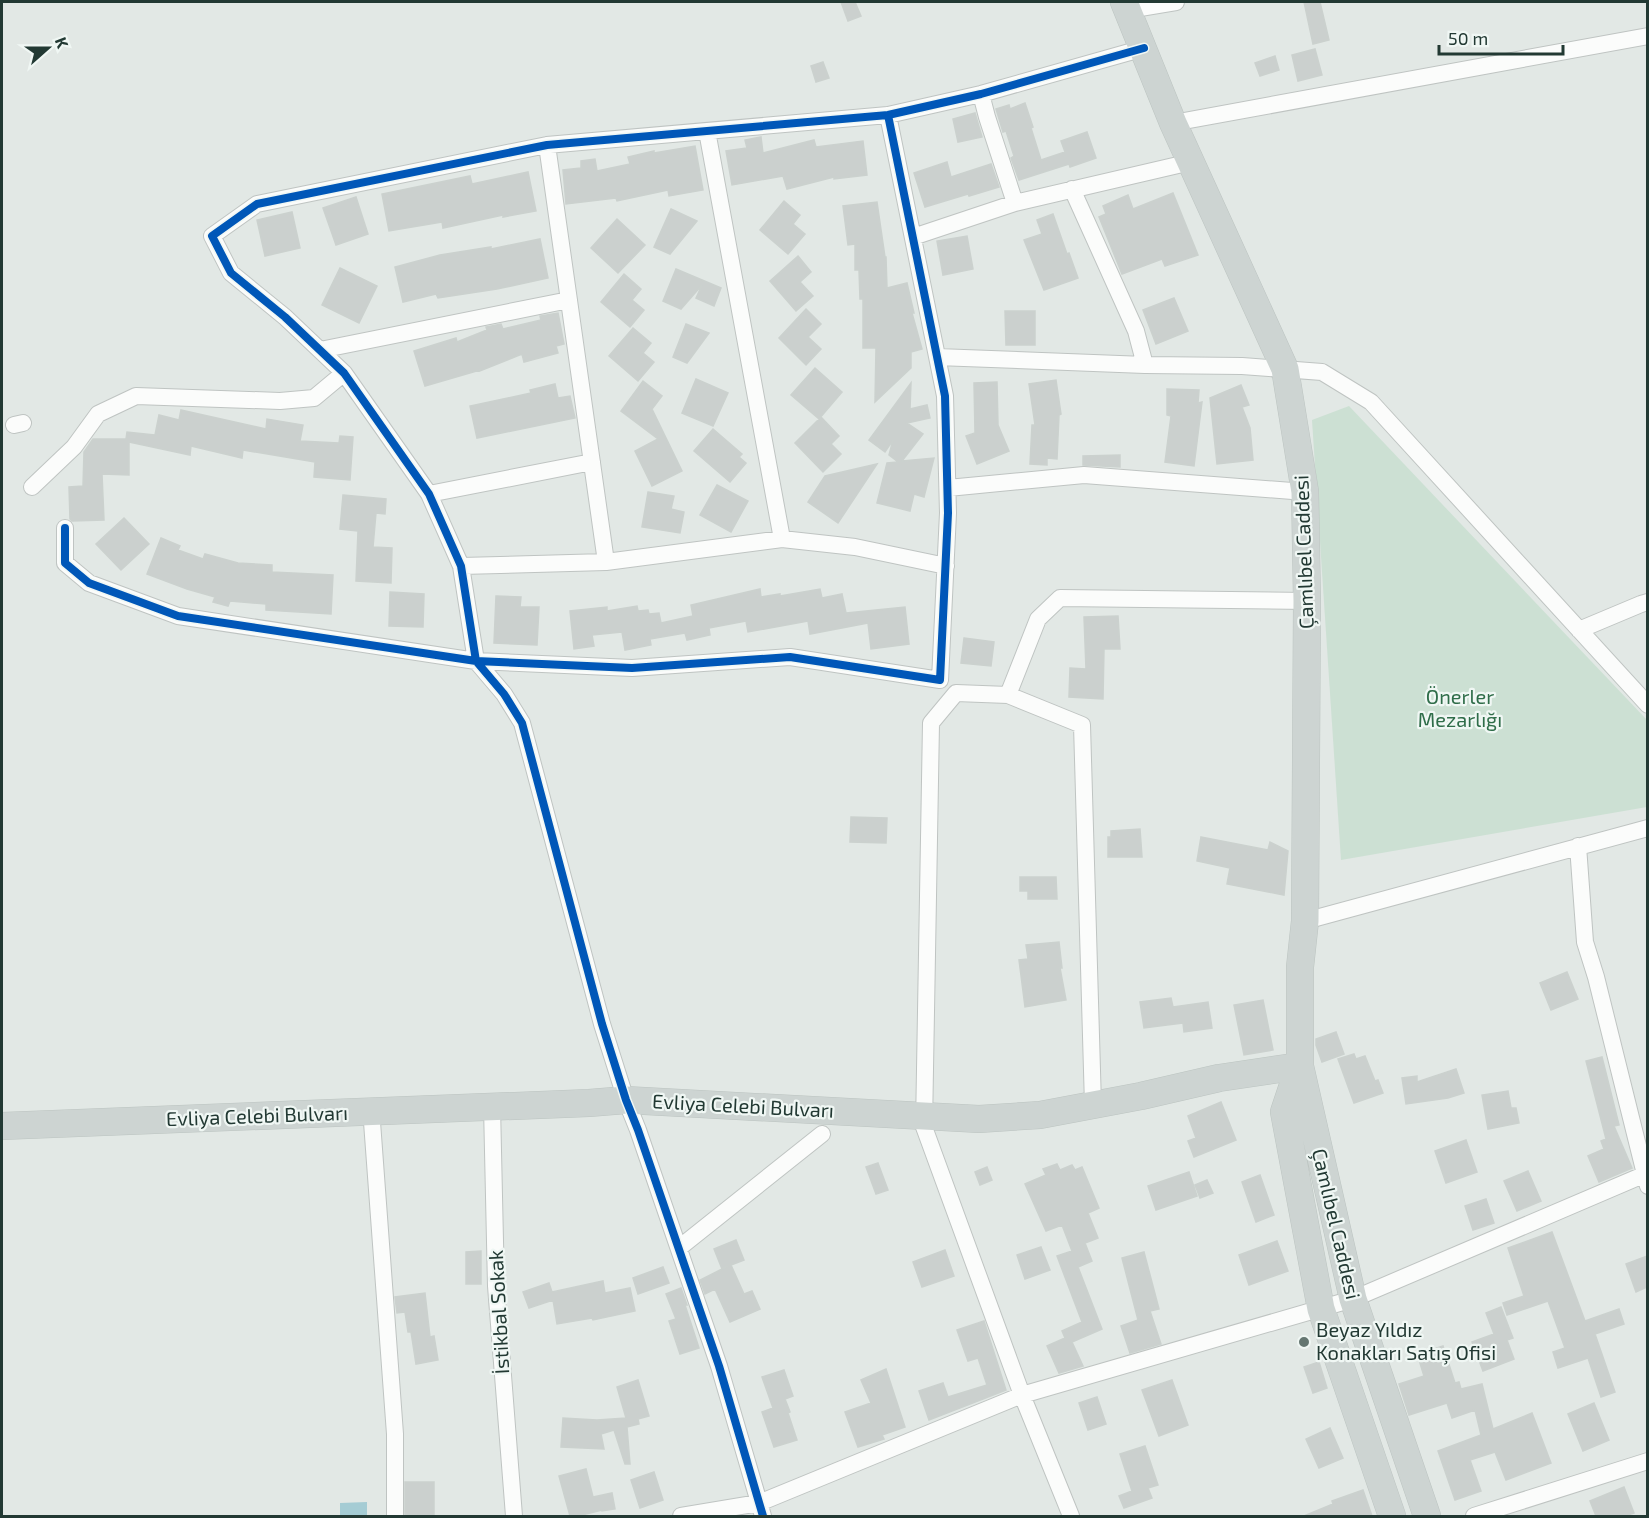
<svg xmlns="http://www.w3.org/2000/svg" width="1649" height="1518" font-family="'Exo 2',sans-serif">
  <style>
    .green { fill: #cce0d3 }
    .water { fill: #a5ccd4 }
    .building { fill: #cbd0ce; stroke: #cbd1ce; stroke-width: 1.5 }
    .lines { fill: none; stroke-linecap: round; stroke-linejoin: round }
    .minor-casing { stroke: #bfc4c2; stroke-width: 18 }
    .primary-casing { stroke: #bcc4c1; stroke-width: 28 }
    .minor { stroke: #fbfcfb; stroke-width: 16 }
    .primary { stroke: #cdd4d2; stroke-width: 27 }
    .cycleway-casing { stroke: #f0f7f4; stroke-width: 11 }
    .cycleway { stroke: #0057b8; stroke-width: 8 }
    .poi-dot { fill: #657671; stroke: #f0f7f4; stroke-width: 2 }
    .labels { text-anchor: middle; stroke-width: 4.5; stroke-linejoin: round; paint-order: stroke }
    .street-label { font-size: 20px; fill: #223933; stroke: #f0f7f4 }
    .park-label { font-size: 20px; fill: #2f6d49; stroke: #f0f7f4 }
    .poi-label { font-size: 20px; fill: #223933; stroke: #f0f7f4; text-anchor: start }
  </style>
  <rect width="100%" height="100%" fill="#e2e8e5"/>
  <path class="green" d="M1349 406 1647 720V807L1341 860 1312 420Z"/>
  <path class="water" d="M367 1502V1516H340V1503Z"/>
  <path class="building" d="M841 2H855L861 16 848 21Z
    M1304 2H1320L1329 40 1313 44Z
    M1315 49 1322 75 1298 81 1292 55Z
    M1275 56 1279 70 1260 76 1255 63Z
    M823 62 829 78 816 82 811 66Z
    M1025 103 1033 127 1031 128 1041 160 1065 152 1061 141 1087 132 1096 158 1070 167 1069 164 1019 180 1011 158 1014 156 1006 131 1003 132 996 109 1009 105 1010 109Z
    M975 113 982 137 958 142 953 119Z
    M761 137 763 153 814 140 816 147 863 141 867 175 834 179V177L787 189 783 176 732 185 726 151 747 148 745 140Z
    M695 146 703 190 669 196 668 190 617 201 616 198 566 204 563 170 581 168V161L595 159 597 171 630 164 628 157 654 151V153Z
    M947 162 951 177 991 164 999 187 969 196 968 194 925 207 914 173Z
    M528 172 536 211 503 217V215L443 228 442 222 389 231 382 194 470 176 472 184Z
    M1173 193 1198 255 1165 266 1162 259 1122 274 1099 217 1106 214 1103 206 1128 195 1133 209Z
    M356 197 368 234 336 245 323 208Z
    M784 201 800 215 793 224 805 234 788 254 760 230Z
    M877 202 885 257H886L887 288 907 283 914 313H912L922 349 911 352V368L875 402 876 348H863V299H860L859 270H855V244L848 245 843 206Z
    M671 209 697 221 670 254 654 247Z
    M292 212 300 248 265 256 257 220Z
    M1053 214 1067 254 1069 253 1078 278 1044 290 1024 240 1042 234 1037 220Z
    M617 219 645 245 618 273 591 248Z
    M967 236 973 269 943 275 937 241Z
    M540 239 548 278 497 289 438 298 436 294 403 302 395 267 440 255 491 247V249Z
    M798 256 811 272 800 282 813 296 796 311 770 281Z
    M340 268 377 286 359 323 322 305Z
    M676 269 721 288 714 306 696 298 702 285 681 309 663 301Z
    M624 274 641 289 632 300 644 310 630 327 601 302Z
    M1174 298 1188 331 1156 344 1143 310Z
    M806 309 821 324 808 337 821 349 806 365 779 338Z
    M1005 311H1035V345H1006Z
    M558 313 564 344 556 346 558 353 524 362 522 354 480 371V370L425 386 414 351 456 338 457 342 487 330 486 327 501 324 503 329 541 320 540 316Z
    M686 324 709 333 687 363 673 357Z
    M633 328 651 343 643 353 654 362 638 381 609 356Z
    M815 368 842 392 819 419 791 395Z
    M696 379 728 393 713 426 682 413Z
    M1056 380 1061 414 1059 415 1057 459 1047 458V465L1030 464 1032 425H1035L1029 384Z
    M643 381 662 396 652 409 682 471 652 486 635 451 658 439 621 411Z
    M997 382 998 425 1009 451 977 464 966 436 975 433 974 383Z
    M911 383 910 409 927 405 930 418 907 423 923 434 902 461 934 458 924 497 914 494 910 511 877 503 887 463 898 462 889 455 893 440 885 452 869 440Z
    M555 384 558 398 570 396 575 418 477 438 470 406 531 393 530 390Z
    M1241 385 1249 405 1242 407 1250 428 1253 460 1217 464 1210 398Z
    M1167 389 1199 390 1198 403 1202 402 1194 466 1165 462 1171 416 1167 415Z
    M181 410 266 429 267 419 303 425 300 441 339 443 340 436 353 437 350 480 314 477 315 462 243 450 242 458 191 446 190 455 129 442V475L102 474 104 520 72 521 70 519 69 487 83 486 84 452 93 439H126L127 432 155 435 159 415 179 420Z
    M821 417 839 436 831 444 841 454 823 472 795 443Z
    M713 429 742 454 739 457 746 463 730 482 694 451Z
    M1120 455V467L1083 465V456Z
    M877 464 838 523 808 502 825 476Z
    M717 485 748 501 731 532 700 515Z
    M648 492 674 496 671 509 684 512 680 533 642 527Z
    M343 495 386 499 385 514 376 513 373 547 392 548 391 583 356 581 358 531 340 529Z
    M124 518 149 544 121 570 96 544Z
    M161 538 180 546 178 550 203 559 205 554 238 563 272 565V572L333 575 331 614 266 610V604L230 601 228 606 213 602 215 597 187 589 147 574Z
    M760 589 761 597 780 594V596L820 589 822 598 842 594 846 613 905 607 909 644 871 649 868 623 810 634 808 621 748 632 746 621 709 628 710 635 687 640 685 633 650 639 651 645 625 650 622 632 592 635 594 646 574 649 570 611 607 607V611L637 606 638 611 648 610 649 614 659 613 661 623 693 616 691 605Z
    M390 592 424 594 423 627 389 626Z
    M496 596 521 597 520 607H539L537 645 494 643Z
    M1118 616 1120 649H1104L1103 699 1069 697 1070 668 1086 669 1084 617Z
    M964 638 994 642 991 666 961 663Z
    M851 817 887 818 886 843 850 842Z
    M1140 829 1142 857H1108V837H1111V831Z
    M1201 837 1268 850 1270 842 1288 851 1284 895 1227 884 1230 868 1197 861Z
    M1020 877H1056L1057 899H1028V891H1020Z
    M1059 942 1062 968H1060L1066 1000 1025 1007 1019 960 1028 959 1026 945Z
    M1567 972 1578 999 1551 1010 1540 983Z
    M1171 998 1173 1007 1208 1002 1212 1028 1184 1032 1183 1023 1144 1028 1140 1002Z
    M1263 1000 1273 1050 1244 1055 1234 1005Z
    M1336 1032 1344 1054 1322 1062 1316 1045V1039Z
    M1354 1054 1356 1059 1365 1056 1375 1081 1378 1080 1383 1093 1354 1103 1338 1059Z
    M1602 1057 1619 1125 1614 1126 1632 1168 1599 1182 1588 1156 1604 1149 1601 1141 1606 1139 1586 1061Z
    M1456 1069 1464 1093 1448 1098 1406 1104 1402 1078 1417 1076V1082Z
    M1508 1091 1511 1108H1516L1519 1123 1488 1129 1482 1095Z
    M1221 1102 1236 1140 1194 1157 1188 1141 1196 1138 1188 1116Z
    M1466 1140 1477 1172 1446 1183 1435 1151Z
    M878 1163 888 1190 876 1194 866 1167Z
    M1057 1164 1060 1170 1072 1165 1075 1170 1082 1167 1099 1208 1088 1213 1098 1238 1085 1243 1092 1261 1078 1267 1102 1329 1072 1342 1083 1366 1059 1373 1047 1346 1065 1338 1062 1331 1082 1322 1057 1256 1072 1251 1062 1225 1046 1231 1025 1184 1046 1175 1043 1169Z
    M987 1167 992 1180 980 1185 975 1172Z
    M1528 1171 1541 1201 1517 1211 1504 1181Z
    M1189 1172 1197 1196 1156 1210 1148 1186Z
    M1260 1175 1274 1215 1256 1222 1242 1182Z
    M1207 1180 1213 1193 1200 1198 1195 1185Z
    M1486 1199 1494 1223 1473 1230 1465 1206Z
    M1552 1232 1585 1321 1619 1309 1624 1324 1595 1334 1615 1392 1601 1397 1588 1358 1558 1368 1553 1352 1565 1348 1548 1301 1507 1315 1503 1303 1524 1296 1508 1248Z
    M736 1240 744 1260 731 1265 744 1294 752 1291 760 1309 730 1322 715 1289 705 1294 700 1280 728 1266 722 1269 714 1249Z
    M1277 1241 1288 1271 1249 1285 1239 1255Z
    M1041 1247 1050 1270 1025 1279 1017 1255Z
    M945 1250 954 1276 922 1287 913 1262Z
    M481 1251V1284H466V1252Z
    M1144 1252 1159 1309 1150 1311 1161 1344 1130 1353 1121 1326 1138 1320 1122 1258Z
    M1647 1256V1287L1636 1292 1626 1264Z
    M663 1267 669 1283 638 1294 633 1278Z
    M603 1281 605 1293 630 1288 635 1311 593 1320 592 1318 557 1324 553 1300 529 1308 523 1292 549 1283 552 1292Z
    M681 1288 687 1305H685L699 1348 680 1354 669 1321 676 1319 666 1294Z
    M425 1293 430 1337 434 1336 438 1360 416 1364 411 1332H408L405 1312 397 1313 395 1297Z
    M1501 1307 1513 1338 1507 1340 1514 1359 1483 1371 1472 1342 1494 1334 1486 1313Z
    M984 1321 1006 1390 929 1420 919 1391 943 1383 948 1397 987 1385 978 1358 968 1361 957 1330Z
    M1443 1346 1455 1383 1459 1382 1461 1389 1482 1384 1493 1429 1532 1413 1551 1463 1506 1480 1495 1452 1470 1460 1481 1491 1455 1500 1438 1451 1481 1435 1475 1410 1452 1418 1447 1403 1409 1415 1399 1384 1424 1376 1419 1360 1433 1356 1431 1350Z
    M1319 1362 1327 1388 1313 1393 1304 1367Z
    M886 1369 905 1427 882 1435 884 1439 858 1447 845 1412 871 1403 861 1380Z
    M784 1370 793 1396 785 1399 790 1412 788 1413 797 1440 774 1447 762 1412 773 1408 762 1377Z
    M638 1380 649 1416 638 1419 639 1424 627 1427 630 1464H625L614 1430 601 1434 604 1449 561 1447 563 1418 597 1420 626 1418 617 1387Z
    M1172 1380 1188 1425 1159 1436 1142 1390Z
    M1097 1397 1106 1424 1088 1430 1079 1403Z
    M1594 1403 1609 1440 1583 1451 1568 1414Z
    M1330 1428 1343 1458 1319 1468 1306 1439Z
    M1145 1446 1158 1485 1148 1488 1152 1498 1124 1508 1119 1496 1132 1491 1120 1454Z
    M586 1469 593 1497 612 1493 615 1509 602 1511V1510L578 1516H570L559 1476Z
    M654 1472 663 1500 640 1508 631 1480Z
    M405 1482H434V1516L405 1515Z
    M1624 1487 1634 1513 1625 1516H1596L1590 1501Z
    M1363 1490 1372 1516H1304L1333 1504 1332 1501Z"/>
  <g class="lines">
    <defs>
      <path id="minor" d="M1128 10 1176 2
        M981 94 987 117 1015 203 1191 162
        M1173 123 1648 36
        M707 131 782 539
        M547 145 606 562
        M1072 189 1136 331 1145 365
        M913 237 1015 203
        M320 350 569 300
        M937 357 1145 365 1242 366 1322 372 1371 402 1648 705
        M14 425 23 423
        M32 487 74 447 98 414 136 396 280 401 314 398 344 373
        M948 488 1084 475 1305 492
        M429 494 592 462
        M65 528V563L89 583 178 616 476 661 632 668 790 657 940 680 948 513 945 396 888 115
        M461 566 606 562 782 539 855 547 946 566
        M1579 630 1641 604 1648 602
        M1008 695 1038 619 1060 598 1307 601
        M1578 846 1585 942 1596 977 1648 1186
        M1305 921 1648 828
        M492 1106 496 1286 514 1516
        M372 1122 395 1434V1516
        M679 1248 822 1134
        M681 1516 759 1503 1022 1395 1353 1299 1648 1173
        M763 1516 719 1366 638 1130 626 1100 602 1024 522 723 504 694 476 661 461 566 429 494 344 373 285 317 231 273 212 236 257 204 547 145 888 115 981 94 1144 48
        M1071 1516 1022 1395 924 1127 931 723 956 693 1008 695 1082 725 1093 1105
        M1474 1516 1648 1461"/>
      <path id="primary" d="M1124 2 1173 123 1285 369 1305 492 1307 601 1305 921 1300 967V1066L1353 1299 1427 1516
        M1299 1067 1284 1112 1321 1309 1392 1516
        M2 1126 589 1103 626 1100 979 1119 1040 1115 1141 1096 1219 1078 1300 1066"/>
    </defs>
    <use href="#minor" class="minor-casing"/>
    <use href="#primary" class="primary-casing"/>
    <use href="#minor" class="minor"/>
    <use href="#primary" class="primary"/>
    <defs>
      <path id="cycleway" d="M65 528V563L89 583 178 616 476 661 632 668 790 657 940 680 948 513 945 396 888 115
        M763 1516 719 1366 638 1130 626 1100 602 1024 522 723 504 694 476 661 461 566 429 494 344 373 285 317 231 273 212 236 257 204 547 145 888 115 981 94 1144 48"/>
    </defs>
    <use href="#cycleway" class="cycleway-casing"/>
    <use href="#cycleway" class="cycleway"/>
  </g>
  <circle class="poi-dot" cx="1304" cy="1342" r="6"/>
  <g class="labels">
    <g class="street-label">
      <text transform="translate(1304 552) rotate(-92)" y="7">Çamlıbel Caddesi</text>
      <text transform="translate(743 1106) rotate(3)" y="7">Evliya Celebi Bulvarı</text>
      <text transform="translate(257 1116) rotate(-2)" y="7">Evliya Celebi Bulvarı</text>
      <text transform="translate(1336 1224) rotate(77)" y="7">Çamlıbel Caddesi</text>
      <text transform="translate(499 1312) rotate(-93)" y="7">İstikbal Sokak</text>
    </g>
    <g class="park-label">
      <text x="1460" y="704">Önerler<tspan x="1460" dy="23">Mezarlığı</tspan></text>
    </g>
    <g class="poi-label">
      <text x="1316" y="1337">Beyaz Yıldız<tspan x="1316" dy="23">Konakları Satış Ofisi</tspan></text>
    </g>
  </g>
  <rect width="1649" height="1518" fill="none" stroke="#223933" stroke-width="6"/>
  <g transform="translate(48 48) rotate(69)" stroke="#f0f7f4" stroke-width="4.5" paint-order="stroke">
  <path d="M0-4.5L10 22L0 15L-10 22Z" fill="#223933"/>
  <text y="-9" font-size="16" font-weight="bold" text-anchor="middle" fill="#223933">K</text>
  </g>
  <path d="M1439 45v9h124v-9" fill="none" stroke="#223933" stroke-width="3"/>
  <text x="1448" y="45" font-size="18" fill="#223933" stroke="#f0f7f4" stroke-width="4.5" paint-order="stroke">50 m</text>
</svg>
